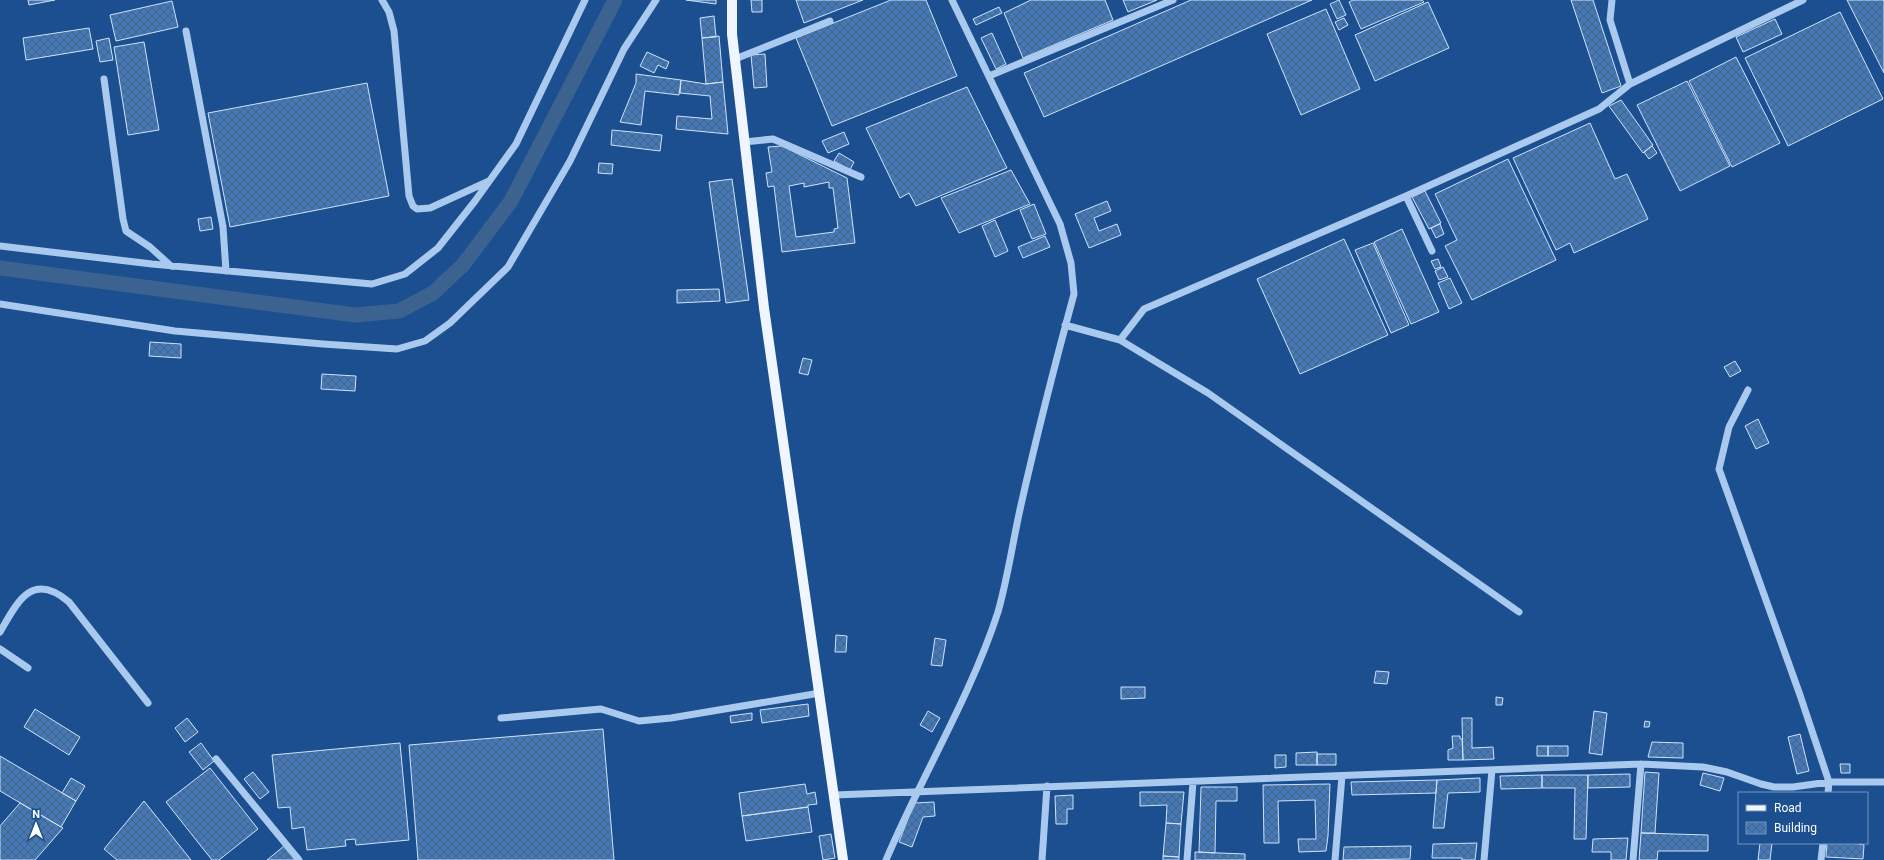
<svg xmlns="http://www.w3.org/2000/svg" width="1884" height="860" font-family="Roboto,sans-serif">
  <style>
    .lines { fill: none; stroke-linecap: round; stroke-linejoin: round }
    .canal { stroke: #3c6290; stroke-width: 15 }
    .building { fill: url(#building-cross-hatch); stroke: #cfe3fa; fill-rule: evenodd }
    .minor { stroke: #a9c9ee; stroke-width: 7 }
    .major { stroke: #f0f6ff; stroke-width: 10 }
  </style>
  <defs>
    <pattern id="building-cross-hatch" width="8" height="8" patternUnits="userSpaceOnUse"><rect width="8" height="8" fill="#4478b7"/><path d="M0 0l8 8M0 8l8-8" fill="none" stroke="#486282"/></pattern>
  </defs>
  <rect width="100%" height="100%" fill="#1b4f8f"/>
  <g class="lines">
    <path class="canal" d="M0 268 355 315 399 311 433 293 463 265 511 201 615 0"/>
  </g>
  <path class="building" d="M28 0H55L29 5Z
    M686 0H716V4Z
    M751 0H762V12H752Z
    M796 0H863L804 23Z
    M891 0H926L957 76 832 126 796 38Z
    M1031 0H1105L1113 20 1023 58 1004 13Z
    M1123 0H1157L1128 12Z
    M1191 0H1312L1044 117 1024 73Z
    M1339 0 1346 15 1337 19 1330 4Z
    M1353 0H1422L1424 2 1361 29 1349 2Z
    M1571 0H1593L1621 86 1602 93Z
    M1847 0H1884V73Z
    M172 1 178 27 116 41 110 15Z
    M1428 2 1449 48 1375 81 1355 35Z
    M999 7 1002 13 976 25 973 19Z
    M1326 9 1360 89 1301 115 1267 34Z
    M1840 12 1883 99 1788 146 1745 58Z
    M714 16 716 37 702 38 700 18Z
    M1344 18 1348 25 1339 30 1335 22Z
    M1775 19 1782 34 1743 52 1736 37Z
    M89 28 93 49 26 60 23 38Z
    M992 33 1006 64 996 69 981 38Z
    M719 36 723 82 706 84 702 38Z
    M109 38 113 60 100 62 96 41Z
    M144 42 159 130 128 135 114 47Z
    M647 52 669 62 666 69 658 65 654 73 640 66Z
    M765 54 767 87 754 88 751 55Z
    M1736 57 1780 143 1732 167 1689 81Z
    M636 74 681 80 679 95 645 91 641 125 620 122 636 83Z
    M681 80 706 84 723 82 728 134 676 129 677 116 712 119 710 96 680 93Z
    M1687 81 1730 166 1680 191 1637 105Z
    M367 83 389 196 230 227 208 113Z
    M967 87 1007 168 916 206 909 193 900 198 866 128Z
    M1621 100 1653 145 1643 153 1609 106Z
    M1590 123 1615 179 1627 174 1648 219 1574 253 1570 243 1556 250 1513 158Z
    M612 130 662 135 660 151 611 145Z
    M844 132 849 144 828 153 822 141Z
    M782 146 847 178 855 243 782 252 774 186 768 187 766 173 772 172 768 147ZM829 182V188H833L838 228 834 229V232L796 237 789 186 804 183V187Z
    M1652 146 1657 153 1649 159 1644 152Z
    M839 153 854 162 850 170 834 161Z
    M1508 159 1556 260 1472 300 1445 246 1457 240 1435 194Z
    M599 163 613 164 612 174 598 173Z
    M1011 170 1030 204 959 233 941 198Z
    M732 179 749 300 726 303 709 182Z
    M1425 191 1441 223 1429 229 1412 197Z
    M1107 201 1111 211 1094 218 1099 231 1117 224 1121 235 1089 248 1075 214Z
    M1034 204 1046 234 1032 239 1020 210Z
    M211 217 213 229 200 231 198 219Z
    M995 220 1008 251 995 257 982 226Z
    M1440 224 1444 234 1436 238 1431 228Z
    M1402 229 1439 312 1411 324 1374 242Z
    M1045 236 1050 247 1023 258 1018 247Z
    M1344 239 1388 335 1300 374 1257 279Z
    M1373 243 1409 325 1391 333 1355 250Z
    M1438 259 1441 267 1435 269 1431 261Z
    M1443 267 1448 277 1439 280 1435 271Z
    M1450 278 1462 303 1449 309 1438 283Z
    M719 289 720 301 677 303V290Z
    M150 342 181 344V358L149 356Z
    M803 358 812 360 808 375 799 373Z
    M1735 361 1741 371 1730 377 1724 367Z
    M322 374 356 376 355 391 321 389Z
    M1758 419 1769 443 1756 449 1745 426Z
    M836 635 847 636 846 652H835Z
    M935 638 946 640 942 666 931 665Z
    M1376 671 1389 672 1387 684 1374 683Z
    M1121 687H1145V698L1121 699Z
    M1496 697 1503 698 1502 705H1496Z
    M808 704 809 716 762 723 760 710Z
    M35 709 80 737 69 755 24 727Z
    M928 711 940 718 932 732 920 725Z
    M1594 711 1607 713 1602 755 1589 753Z
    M752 713V720L731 723 730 716Z
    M187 718 198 732 185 742 175 728Z
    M1462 718H1472V748L1493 747 1494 759 1463 760Z
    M1645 721 1650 722 1649 727H1644Z
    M603 729 614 860H418L409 745Z
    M1800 734 1809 771 1797 774 1788 737Z
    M1452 736H1460V739H1462L1463 760H1448V750L1453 748Z
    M1652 742 1683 743V758L1648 757Z
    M201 743 214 761 203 770 189 752Z
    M400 743 409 840 356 845 355 839 345 840 346 846 307 850 304 827 292 829 290 807 278 808 272 755Z
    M1537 746H1548V756H1537Z
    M1548 746H1568V756H1548Z
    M1317 752V765H1296V753Z
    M1317 754H1336V765H1317Z
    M1275 755H1286V767L1275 768Z
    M0 756 76 801 61 827 0 791Z
    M1840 764H1850V773H1841Z
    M210 768 258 829 219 860H212L166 802Z
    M253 772 269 792 260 799 244 779Z
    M1645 772 1659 773 1655 833H1641Z
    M1703 773 1724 778 1720 791 1700 785Z
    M1630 774V787L1588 788V775Z
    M1542 775H1588L1586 839H1574L1575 788H1542Z
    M1542 775V788L1501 789 1500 776Z
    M71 778 85 786 76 801 62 793Z
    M1480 778V792L1448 793 1444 828H1433L1437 780Z
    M1437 780 1436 793 1352 795 1351 782Z
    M805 784 807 794 815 792 817 804 808 805V807L742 816 739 793Z
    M1330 784 1328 836 1326 851 1299 852 1298 839H1316L1315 800 1278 801 1279 843H1264L1263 785Z
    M1201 787H1237V801H1216L1215 853 1199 852Z
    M1140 792H1184L1181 824 1166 823 1167 805 1140 806Z
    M1073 795V809H1067V824H1056L1055 796Z
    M144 801 191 860H117L104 849Z
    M934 802 935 816 923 817 912 847 899 842 914 803Z
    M20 803 63 828 35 860H0V826Z
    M808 807 812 832 746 841 742 816Z
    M1166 823 1181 824 1179 857 1163 856Z
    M1641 833 1708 835V851H1658L1657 860H1639Z
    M831 834 835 858 823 860 819 836Z
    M1628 838 1626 860H1611V852H1592L1593 839Z
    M1477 843 1475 860H1462V858H1432L1433 844Z
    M1760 843H1772L1770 860H1758Z
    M1827 843H1853L1864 845 1863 859 1826 857Z
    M284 846 296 860H267Z
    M1411 846 1410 859 1343 860 1344 847Z
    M1195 852 1245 854V860H1195Z
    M1163 856 1179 857V860H1163Z"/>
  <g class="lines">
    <path class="minor" d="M382 0 389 12 394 31 409 196 413 206 417 209 430 208 489 181
      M186 31 223 227 226 271
      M735 59 830 21
      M989 76 1173 0
      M104 79 123 219 126 231 150 247 171 266
      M1630 84 1803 0
      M744 142 773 139 861 177
      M1406 196 1432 251
      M0 246 152 264 372 284 405 274 438 248 475 201 516 144 585 0
      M0 304 175 331 323 344 397 349 425 341 450 323 508 267 570 161 624 49 656 0
      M1065 325 1120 340 1144 309 1406 196 1599 109 1630 84 1610 20 1612 0
      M1120 340 1208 393 1519 612
      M1748 390 1729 427 1719 469 1800 695 1829 782 1828 793
      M0 632C18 601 32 571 69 602L148 703
      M0 649 28 668
      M501 718 601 709 639 721 671 718 820 693
      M216 759 299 860
      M834 795 1641 764 1703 767 1727 772 1761 784 1774 787H1793L1829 782H1884
      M886 860C921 777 970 698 998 612 1008 577 1013 540 1021 505 1037 434 1055 364 1074 294L1071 263 1060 224 952 0
      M1042 860 1047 786
      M1187 860 1193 782
      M1335 860 1342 776
      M1484 860 1492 770
      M1633 860 1641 764
      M1821 860 1823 843"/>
    <path class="major" d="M732 0V34L764 308 843 860"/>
  </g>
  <rect x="1738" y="792" width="130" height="52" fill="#1b4f8f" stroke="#7695bc"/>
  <rect x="1746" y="805" width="20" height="6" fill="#f0f6ff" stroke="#7695bc"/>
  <text x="1774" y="812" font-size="12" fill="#ffffff">Road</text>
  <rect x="1746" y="822" width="20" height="12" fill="url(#building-cross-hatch)" stroke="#7695bc"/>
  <text x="1774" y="832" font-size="12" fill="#ffffff">Building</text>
  <g transform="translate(36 824)" stroke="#1b4f8f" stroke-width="3" paint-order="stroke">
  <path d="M0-3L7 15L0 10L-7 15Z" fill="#ffffff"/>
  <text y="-6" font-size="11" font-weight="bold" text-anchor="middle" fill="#ffffff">N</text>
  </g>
</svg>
